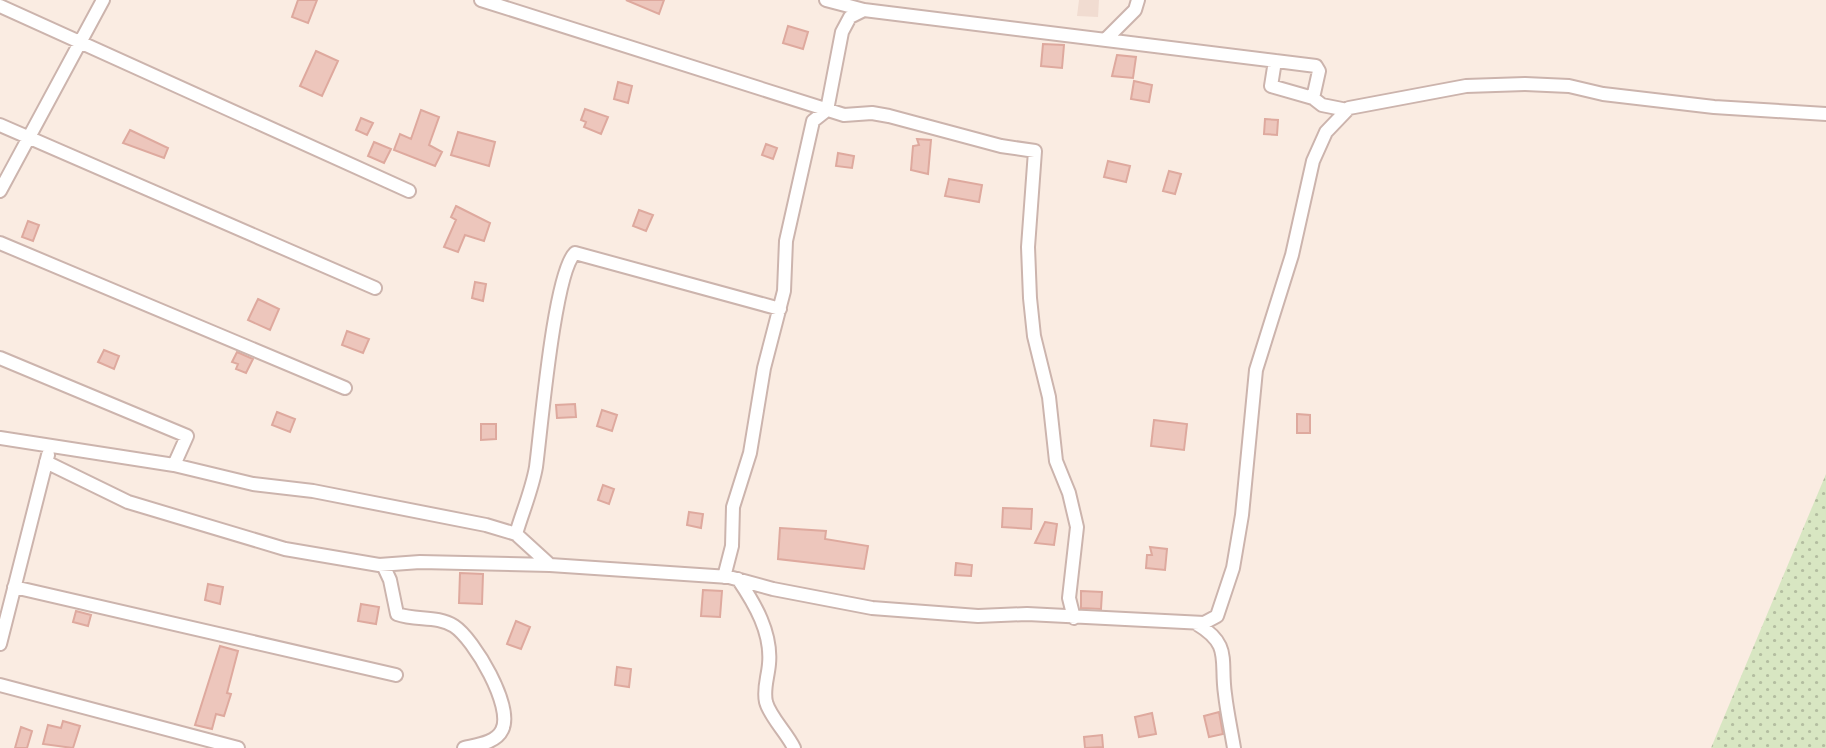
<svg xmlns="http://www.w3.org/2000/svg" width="1826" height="748" font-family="Inter,sans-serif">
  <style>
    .residential { fill: #f1dcd1 }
    .grass { fill: url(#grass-dots) }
    .building { fill: #edc6bc; stroke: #dea99e; stroke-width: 2 }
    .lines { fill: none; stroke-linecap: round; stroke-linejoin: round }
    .street-casing { stroke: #ccb4ad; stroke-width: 16 }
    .street { stroke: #fff; stroke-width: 12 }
  </style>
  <defs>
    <pattern id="grass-dots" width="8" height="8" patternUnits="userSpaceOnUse" patternTransform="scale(1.75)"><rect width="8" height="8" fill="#d8e6c2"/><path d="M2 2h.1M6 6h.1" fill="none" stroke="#b3bda0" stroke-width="1.8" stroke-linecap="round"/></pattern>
  </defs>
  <rect width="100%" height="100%" fill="#faece2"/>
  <path class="residential" d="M1079 0H1099L1098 17 1077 16Z"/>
  <path class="grass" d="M1826 474V748H1711Z"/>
  <path class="building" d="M298 0H317L308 23 292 17Z
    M626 0H664L659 14Z
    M788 26 808 32 803 49 783 43Z
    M1043 44 1064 45 1062 68 1041 66Z
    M316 51 338 61 322 96 300 86Z
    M1117 55 1136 57 1133 78 1112 76Z
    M1134 81 1152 85 1149 102 1131 99Z
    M618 82 632 86 628 103 614 99Z
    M585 109 608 117 601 134 584 127 586 122 581 120Z
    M421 110 439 117 429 145 442 152 435 166 394 150 400 134 411 139Z
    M361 118 373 123 367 135 356 130Z
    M1265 119 1278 120 1277 135 1264 134Z
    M130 130 168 148 164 158 123 143Z
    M458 132 495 142 489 166 451 155Z
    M917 139 931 140 928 174 911 170 913 146 919 145Z
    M374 142 391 149 384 163 368 156Z
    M766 144 777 148 773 159 762 155Z
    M838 153 854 156 852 168 836 166Z
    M1108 161 1130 166 1126 182 1104 177Z
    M1169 171 1181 174 1175 194 1163 191Z
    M949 179 982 185 979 202 945 196Z
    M456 206 490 223 484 241 465 235 458 252 444 247 456 220 451 217Z
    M639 210 653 215 646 231 633 226Z
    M28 221 39 225 33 241 22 237Z
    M475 282 486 284 483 301 472 298Z
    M258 299 279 309 270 330 248 320Z
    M347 331 369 339 363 353 342 345Z
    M104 350 119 356 114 369 98 362Z
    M237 352 253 359 246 373 236 369 238 364 232 362Z
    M575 404 576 417 557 418 556 405Z
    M602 410 617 415 612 431 597 426Z
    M277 412 295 419 290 432 272 425Z
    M1297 414 1310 415V433H1297Z
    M1154 420 1187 424 1184 450 1151 446Z
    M481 424H496V439L481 440Z
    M603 485 614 489 609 504 598 500Z
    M1003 508 1032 509 1031 529 1002 527Z
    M689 512 703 514 701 528 687 525Z
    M1045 522 1057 524 1054 545 1035 543Z
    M780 528 826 531 825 539 868 546 864 569 778 559Z
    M1150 547 1167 549 1165 570 1146 568 1147 555H1152Z
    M956 563 972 565 971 576 955 575Z
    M460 573 483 574 482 604 459 603Z
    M208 584 223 587 220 604 205 600Z
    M703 590 722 591 720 617 701 616Z
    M1081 591 1102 592 1101 609 1081 608Z
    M361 604 379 607 376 624 358 621Z
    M76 611 91 615 88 626 73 622Z
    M516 621 530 627 521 649 507 644Z
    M220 646 238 651 227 693 231 694 224 716 216 714 212 729 195 725Z
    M617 667 631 669 629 687 615 685Z
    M1219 712 1223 734 1209 737 1204 716Z
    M1152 713 1156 734 1139 737 1135 717Z
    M63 721 80 726 73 748 43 744 48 725 61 728Z
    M21 727 32 731 27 748H15Z
    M1102 735 1103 747 1085 748 1084 737Z"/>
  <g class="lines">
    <defs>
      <path id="street" d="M481 0 844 115 872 113 889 116 1001 146 1035 151 1028 247 1030 298 1034 336 1049 397 1056 461 1069 493 1077 527 1069 598 1074 618
        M826 0 864 10 1316 66 1319 71 1313 98 1322 105 1347 110
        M0 6 409 191
        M1105 40 1135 10 1138 0
        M1275 61 1271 86 1313 98
        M0 125 375 288
        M0 191 103 0
        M0 243 345 388
        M0 358 187 436 174 465
        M0 438 174 465 253 484 313 491 486 525 516 534 550 565 729 577 773 589 872 608 978 616 1027 614 1204 623 1217 616 1233 568 1242 515 1256 370 1292 255 1313 161 1326 132 1349 108 1466 86 1525 84 1569 86 1603 94 1714 107 1826 114
        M46 462 128 502 285 549 379 565 420 562 550 565
        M516 534C522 513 532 490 536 467 541 430 554 273 575 253L780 309
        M383 565 390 580 397 614C416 621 437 615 454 626 474 639 514 707 502 730 496 743 476 745 464 748
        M724 577 732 546 733 507 750 453 764 368 784 291 786 241 813 121 827 110 842 32 850 17 864 10
        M738 579C755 604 772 633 769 664 768 677 763 689 766 702 770 717 787 733 794 748
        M14 587 396 675
        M1197 624C1232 645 1220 660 1225 694 1227 712 1231 730 1234 748
        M0 644 48 455
        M0 685 238 748"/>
    </defs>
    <use href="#street" class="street-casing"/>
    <use href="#street" class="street"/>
  </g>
</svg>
